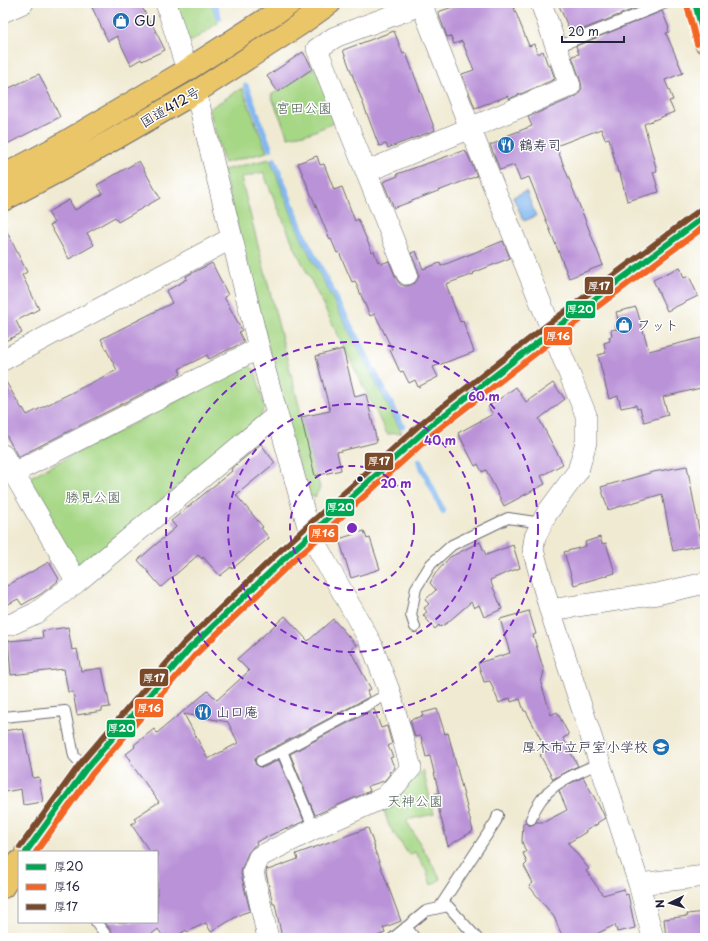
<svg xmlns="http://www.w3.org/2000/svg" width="708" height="941" font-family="'Playpen Sans','Klee One',sans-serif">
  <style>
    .green { fill: #a6d785; stroke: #647c60 }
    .water { fill: #82b7f0; stroke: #526c96 }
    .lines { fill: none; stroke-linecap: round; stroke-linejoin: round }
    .stream { stroke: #82b7f0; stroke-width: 6 }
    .building { fill: #ba92d8; fill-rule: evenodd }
    .service-casing { stroke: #6a6870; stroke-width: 12 }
    .minor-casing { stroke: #6a6870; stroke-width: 22 }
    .primary-casing { stroke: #6a6870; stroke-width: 24 }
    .trunk-casing { stroke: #6a6870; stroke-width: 24 }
    .service { stroke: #fff; stroke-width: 10 }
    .minor { stroke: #fff; stroke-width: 21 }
    .primary { stroke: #ebc669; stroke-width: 22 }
    .trunk { stroke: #ebc669; stroke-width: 22 }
    .bus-1-casing { stroke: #fff; stroke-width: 9 }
    .bus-2-casing { stroke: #fff; stroke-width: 9 }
    .bus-3-casing { stroke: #fff; stroke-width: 9 }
    .bus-1 { stroke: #00a651; stroke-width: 6 }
    .bus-2 { stroke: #f26522; stroke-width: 6 }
    .bus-3 { stroke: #7a4b2a; stroke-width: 6 }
    .ring { fill: none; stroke: #7b2cbf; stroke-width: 2; stroke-dasharray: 7 5 }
    .bus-dot { fill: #22223b; stroke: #fff; stroke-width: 1.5 }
    .labels { text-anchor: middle; stroke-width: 3; stroke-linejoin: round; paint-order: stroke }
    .poi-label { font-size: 14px; fill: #22223b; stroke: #fff; text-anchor: start }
    .street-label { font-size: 14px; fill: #22223b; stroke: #fff }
    .park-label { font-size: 14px; fill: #506155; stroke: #fff }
    .centre { fill: #7b2cbf; stroke: #fff; stroke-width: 2 }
    .ring-label { font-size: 12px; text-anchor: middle; font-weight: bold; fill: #7b2cbf; stroke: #fff; stroke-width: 3; stroke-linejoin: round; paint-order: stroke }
    .line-badge { stroke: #fff; stroke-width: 1.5 }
    .badge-label { font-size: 11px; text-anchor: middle; font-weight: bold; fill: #fff }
  </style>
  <rect width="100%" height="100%" fill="#fff"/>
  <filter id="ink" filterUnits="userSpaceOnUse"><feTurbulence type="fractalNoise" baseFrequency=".025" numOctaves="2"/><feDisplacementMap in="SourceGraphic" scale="8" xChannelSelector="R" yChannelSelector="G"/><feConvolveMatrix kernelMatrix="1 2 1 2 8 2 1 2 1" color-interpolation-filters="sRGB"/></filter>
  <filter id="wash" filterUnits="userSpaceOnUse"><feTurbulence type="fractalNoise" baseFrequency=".012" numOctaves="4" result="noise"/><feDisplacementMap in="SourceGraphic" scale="16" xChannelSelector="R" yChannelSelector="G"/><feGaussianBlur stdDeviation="0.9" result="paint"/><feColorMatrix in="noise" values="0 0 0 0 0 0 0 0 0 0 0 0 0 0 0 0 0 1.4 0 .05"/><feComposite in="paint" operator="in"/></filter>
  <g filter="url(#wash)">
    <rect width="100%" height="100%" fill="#f0ead2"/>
    <path class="green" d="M175 3H211L218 23 192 41H186Z
      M316 67 334 115V123L310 133 288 137 271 95Z
      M242 88 267 152 224 163 209 109Z
      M270 159 302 240 402 433 387 434 294 246 263 172 241 178 320 488 315 497 306 495 223 170Z
      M247 365 255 370 265 408 260 417 84 565 75 563 29 484 32 476Z
      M423 770 434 814 406 820 441 879 431 885 427 872 415 852 409 855 389 826 384 810Z"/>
    <path class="water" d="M526 191 536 216 524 221 513 197Z"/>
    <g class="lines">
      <path class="stream" d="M214 3 219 18
        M246 86 270 149
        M274 160 304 237 402 426
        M419 461 443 511"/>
    </g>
    <g id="blocks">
      <path class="building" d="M90 3H140L151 25 152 24 165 50 142 61 141 59 131 65 117 36 108 41Z
        M464 3H512L529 46 534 44 538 54 543 51 548 66 550 65 555 79 509 99 508 96 475 108 462 74 474 70 462 41 454 44 451 36 447 37 438 12Z
        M558 3H649L571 34Z
        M662 11 669 28 668 29 669 32 666 33 683 73 665 80 673 100 669 101 674 112 644 124 657 171 653 172 659 192 627 201 620 173H618L609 138 605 139 601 129 556 146 603 265 569 278 529 177 520 180 514 165 500 170 490 145 507 139 506 136 532 126 528 117 575 97 579 94 582 88 581 82 572 56 579 54 576 46Z
        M394 31 403 54 406 53 435 130 388 148 386 144 379 146 343 50Z
        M303 52 309 62 312 69 278 92 267 76Z
        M39 74 60 117 3 146V91Z
        M465 150 466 153H467L477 176 394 208 383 182 398 176 397 174Z
        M317 156 320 165 324 164 334 190 342 187 355 221 358 219 372 252 374 251 378 262 380 261 381 264 389 261 396 278 400 284 405 286 411 285 416 282 419 276 418 270 411 253 416 251 423 269 440 263 441 266 503 241 510 258 473 273 474 274 446 284 460 322 463 321 474 352 433 367 438 377 418 387 415 380 409 383 403 371 400 372 390 350 392 349 375 314 370 316 355 281 352 282 342 259 339 252 337 253 331 239 330 240 298 163Z
        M139 161 160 198 118 222 115 217 87 233 94 245 69 259 50 225 54 223 48 212 69 200 75 210 103 194 97 185Z
        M3 224 27 272 22 275 39 309 16 321 22 333 3 342Z
        M212 263 228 295 224 297 242 330 239 332 244 342 209 359 207 355 179 369 181 374 18 457 3 429V377L22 409 23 408 27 415 117 370 101 339 172 303 166 291 184 281V280L187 279 186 276Z
        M680 267 684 278 689 276 698 296 667 311 653 280Z
        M636 307 649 351 705 337V387L663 397 668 415 644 422 640 408 637 409 636 405 621 408 618 396 609 399 598 355 606 353 604 343 610 341 609 337 612 336 611 330 617 329 615 324 619 323 616 312Z
        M343 349 355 397 366 394 377 442 337 452 341 470 315 476 301 417 330 411 316 356Z
        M553 383 565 399 539 419 563 464 541 476 545 484 504 506 486 470 482 472 478 464 475 466 458 433 493 414 488 407 516 387 526 402Z
        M261 444 275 463 236 495 263 527 261 528 269 538 232 569 231 567 220 576 203 557 202 559 198 555 161 587 138 560 176 527 171 521 232 471 231 469Z
        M687 466 702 545 673 551 662 494 608 510 601 487 653 472Z
        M364 531 367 539 370 538 380 569 351 578 339 539Z
        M600 537 602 544 606 543 615 573 574 585 564 552 586 546 585 542Z
        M480 542 486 555 513 545 520 568 506 573 490 580 502 609 484 617 479 605 474 608 471 602 447 623 440 627 439 625 435 629 423 615 427 612 424 608 429 604 425 600 436 590 430 583 435 574 450 557Z
        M49 562 59 579 57 580 58 581 41 594 22 605 18 599 3 607V588Z
        M529 611 536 634 533 635 544 671 541 683 551 715 557 712 569 735 563 738 578 766 565 772 553 779 540 755 547 751 526 711H524L520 699 511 702 510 698 499 703 490 681 484 682 478 663 510 653 500 619Z
        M285 616 308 641 333 619 356 645 350 650 371 689 367 691 369 697 279 745 258 755 255 758V764L260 767H264L279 760 304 821 287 829 286 828 256 842 257 844 253 847 248 853 242 868 241 874 250 911 241 914 211 932 206 923 187 932 186 930 174 938H164L158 929 147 938H118L104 922H157V852H150L131 824 136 822 134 818 159 802 129 761 131 760 126 754 135 747 134 745 154 729 157 733 208 691 217 700 249 671 237 659ZM184 714 228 722 238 743 208 759Z
        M68 627 72 650 77 649 81 671 102 668 110 707 102 708V711L77 715 73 692H68L64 669 11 675 8 641 43 638 42 631Z
        M374 709 381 728 387 726 392 744 388 746 393 757 390 758 395 768 392 771 389 772 390 774 384 781 368 786 370 791 315 815 290 754Z
        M437 709 445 734 448 733 473 831 448 846 435 794 439 793 430 756 426 757 421 736 415 737 410 720 423 716 422 713Z
        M17 729 18 730 23 729 33 778 39 777 43 802 23 805 21 789 5 792 3 779V731Z
        M583 777 603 813 605 818 597 823 598 824 585 831 586 832 568 843 589 869 586 871 603 895 624 889 625 895 628 894 635 928 617 932 615 925 588 938H563L554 917 529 886 533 883 524 866 527 863 523 853 526 852 522 842 523 823H526L528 825H531L534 824 536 822H544L567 810 559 791 571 783Z
        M368 828 375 848H374L401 921 383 928 385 933 373 938H282L275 904H273L266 873 267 868 268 870 298 859 296 854Z
        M705 912V938H666L664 919 688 916 687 914Z"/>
    </g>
  </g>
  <g filter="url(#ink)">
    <use href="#blocks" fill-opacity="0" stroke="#6a6870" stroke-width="1"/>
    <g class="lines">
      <defs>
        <path id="service" d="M557 47 666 3
          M415 627 411 615 416 588 431 564 452 545 508 518 542 523
          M3 717 65 711 74 756 86 769
          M282 751 314 829
          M261 761 282 751 390 693
          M531 819C543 785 570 776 600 763
          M439 908 496 821 498 815
          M96 922 108 938
          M406 927 415 938
          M393 938 426 911 448 906 477 938"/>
        <path id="minor" d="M166 3 187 70
          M421 3 470 128 586 415V442L578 471 547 513 535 537 533 550 550 610 639 884 653 938
          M3 12 23 3
          M196 92 259 348 310 534 371 643 390 693 411 768 385 797 314 829 259 857 253 872 268 938
          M366 172 570 86 541 3
          M407 274 317 49 335 37 426 3
          M3 360 232 238
          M3 455 77 582
          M13 473 259 348
          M550 610 657 594 705 583
          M3 625 12 624 36 613 77 582 277 415
          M639 884 705 876"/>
        <path id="primary" d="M695 3 705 42
          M26 852 86 769 190 648 289 554 430 426 552 331 705 216
          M3 887 19 862"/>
        <path id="trunk" d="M3 176 57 147 187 70 291 3
          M3 200 64 168 196 92 299 25 330 3"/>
      </defs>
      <use href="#service" class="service-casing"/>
      <use href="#minor" class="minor-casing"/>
      <use href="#primary" class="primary-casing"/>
      <use href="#trunk" class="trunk-casing"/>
      <use href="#service" class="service"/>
      <use href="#minor" class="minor"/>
      <use href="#primary" class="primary"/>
      <use href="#trunk" class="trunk"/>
      <defs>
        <path id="bus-1" d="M695 3 705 42
          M26 852 86 769 190 648 289 554 430 426 552 331 705 216"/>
        <path id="bus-2" d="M687 5 697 44
          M36 852 92 774 196 654 294 560 435 432 557 337 705 226"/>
        <path id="bus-3" d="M20 847 80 764 184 643 283 548 425 420 547 325 700 210"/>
      </defs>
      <use href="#bus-1" class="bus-1-casing"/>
      <use href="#bus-2" class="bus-2-casing"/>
      <use href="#bus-3" class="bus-3-casing"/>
      <use href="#bus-1" class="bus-1"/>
      <use href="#bus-2" class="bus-2"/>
      <use href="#bus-3" class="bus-3"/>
    </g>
  </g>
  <g class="ring">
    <circle cx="352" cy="528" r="62"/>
    <circle cx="352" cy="528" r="124"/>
    <circle cx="352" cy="528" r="186"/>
  </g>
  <defs>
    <symbol id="shop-disc" viewBox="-11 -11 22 22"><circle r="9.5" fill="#1f6fb2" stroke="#fff"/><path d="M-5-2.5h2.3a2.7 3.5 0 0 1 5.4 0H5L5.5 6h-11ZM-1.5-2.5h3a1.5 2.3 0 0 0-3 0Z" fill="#fff"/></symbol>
    <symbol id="restaurant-disc" viewBox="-11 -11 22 22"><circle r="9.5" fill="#1f6fb2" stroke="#fff"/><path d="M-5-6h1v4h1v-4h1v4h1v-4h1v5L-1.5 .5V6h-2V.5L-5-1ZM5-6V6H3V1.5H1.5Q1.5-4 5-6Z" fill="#fff"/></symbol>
    <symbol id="school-disc" viewBox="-11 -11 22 22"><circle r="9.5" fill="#1f6fb2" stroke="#fff"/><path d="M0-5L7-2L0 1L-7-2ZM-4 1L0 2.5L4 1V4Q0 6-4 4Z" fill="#fff"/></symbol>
  </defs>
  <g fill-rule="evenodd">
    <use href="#shop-disc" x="111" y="11" width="20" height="20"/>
    <use href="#restaurant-disc" x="496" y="135" width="20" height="20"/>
    <use href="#shop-disc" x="614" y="315" width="20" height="20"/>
    <use href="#restaurant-disc" x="193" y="702" width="20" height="20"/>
    <use href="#school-disc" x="651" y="737" width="20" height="20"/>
  </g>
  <circle class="bus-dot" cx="360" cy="479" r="3.5"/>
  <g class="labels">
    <g class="poi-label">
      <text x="134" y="26">GU</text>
      <text x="519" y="150">鶴寿司</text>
      <text x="637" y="330">フット</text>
      <text x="216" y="717">山口庵</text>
      <text x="648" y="752" text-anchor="end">厚木市立戸室小学校</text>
    </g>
    <g class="street-label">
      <text transform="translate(170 107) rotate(-30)" y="5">国道412号</text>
    </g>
    <g class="park-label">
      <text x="304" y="113">宮田公園</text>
      <text x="93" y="502">勝見公園</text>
      <text x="415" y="806">天神公園</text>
    </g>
  </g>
  <circle cx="352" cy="528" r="6" class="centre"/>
  <g class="ring-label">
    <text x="484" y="401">60 m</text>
    <text x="440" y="445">40 m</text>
    <text x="396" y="488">20 m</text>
  </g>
  <g class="line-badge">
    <rect x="584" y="276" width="30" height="19" rx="4" fill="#7a4b2a"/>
    <rect x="565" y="300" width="31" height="19" rx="4" fill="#00a651"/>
    <rect x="543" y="326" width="30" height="20" rx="4" fill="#f26522"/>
    <rect x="364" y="452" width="30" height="19" rx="4" fill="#7a4b2a"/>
    <rect x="325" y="498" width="30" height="19" rx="4" fill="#00a651"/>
    <rect x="308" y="524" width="31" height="19" rx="4" fill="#f26522"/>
    <rect x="139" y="668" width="30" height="19" rx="4" fill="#7a4b2a"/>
    <rect x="134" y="698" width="30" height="20" rx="4" fill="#f26522"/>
    <rect x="106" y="719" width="30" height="19" rx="4" fill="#00a651"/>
  </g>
  <g class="badge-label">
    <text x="599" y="290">厚17</text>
    <text x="580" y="313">厚20</text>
    <text x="558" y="340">厚16</text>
    <text x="379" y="465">厚17</text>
    <text x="340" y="511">厚20</text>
    <text x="323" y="537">厚16</text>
    <text x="154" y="682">厚17</text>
    <text x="149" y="712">厚16</text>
    <text x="121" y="732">厚20</text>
  </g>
  <rect width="708" height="941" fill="none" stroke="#fff" stroke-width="16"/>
  <rect x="18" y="851" width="140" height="72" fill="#ffffff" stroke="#a7a7b1"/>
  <rect x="26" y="864" width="20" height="6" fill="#00a651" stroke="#a7a7b1"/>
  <text x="54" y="871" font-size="12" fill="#22223b">厚20</text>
  <rect x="26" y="884" width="20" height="6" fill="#f26522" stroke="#a7a7b1"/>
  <text x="54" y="891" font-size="12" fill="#22223b">厚16</text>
  <rect x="26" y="904" width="20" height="6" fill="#7a4b2a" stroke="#a7a7b1"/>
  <text x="54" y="911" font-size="12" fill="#22223b">厚17</text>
  <g transform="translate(670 903) rotate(265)" stroke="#ffffff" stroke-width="3" paint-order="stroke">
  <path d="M0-3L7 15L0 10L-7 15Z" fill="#22223b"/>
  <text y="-6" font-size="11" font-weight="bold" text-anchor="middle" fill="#22223b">N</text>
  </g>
  <path d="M562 36v6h62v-6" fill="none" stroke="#22223b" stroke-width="2"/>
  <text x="568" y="36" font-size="12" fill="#22223b" stroke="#ffffff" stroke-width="3" paint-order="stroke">20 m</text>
</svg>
